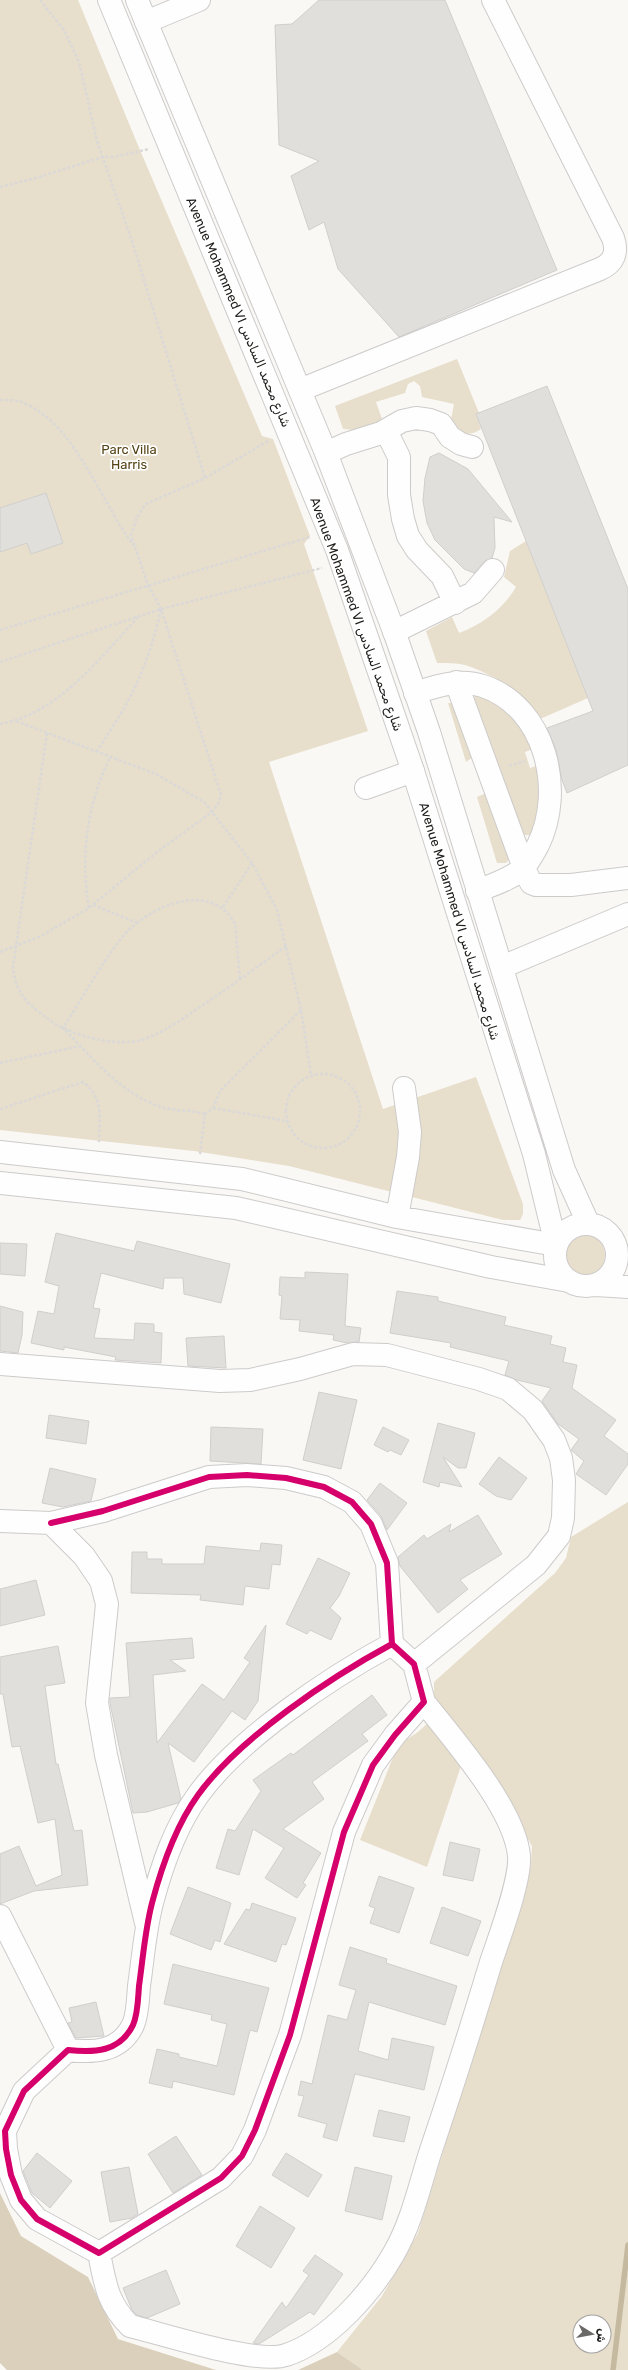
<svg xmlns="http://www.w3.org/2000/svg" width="628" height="2370" font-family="Rubik,Vazirmatn,sans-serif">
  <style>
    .green { fill: #e7decb; fill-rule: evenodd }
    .forest { fill: #dbd0bc }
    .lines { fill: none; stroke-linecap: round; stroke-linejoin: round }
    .stream { stroke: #c5b9a0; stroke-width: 5.5 }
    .building { fill: #e0dfdc; stroke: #d0cfcd }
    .minor-casing { stroke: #cdcbca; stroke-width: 24 }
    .major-casing { stroke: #cdcbca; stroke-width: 24 }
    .path { stroke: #dad9d8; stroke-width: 2.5; stroke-dasharray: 3 2; stroke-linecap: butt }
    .minor { stroke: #fefefe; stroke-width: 22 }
    .major { stroke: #fefefe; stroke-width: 22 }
    .cycleway-casing { stroke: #fff; stroke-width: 8 }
    .cycleway { stroke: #d6006c; stroke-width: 6 }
    .labels { text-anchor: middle; stroke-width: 3.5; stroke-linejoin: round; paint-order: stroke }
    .street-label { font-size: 13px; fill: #1d1c1a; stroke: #fff }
    .park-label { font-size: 13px; fill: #554216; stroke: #fff }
  </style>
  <rect width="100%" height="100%" fill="#faf8f5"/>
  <path class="green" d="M0 0H78L137 143 262 436 273 439 310 536 304 544 368 731 269 762 383 1109 476 1077 523 1204V1214L520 1220H503L289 1166 194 1151 0 1130Z
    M457 359 479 413 476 414 481 429C470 437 460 434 450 425L454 404 422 397 420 386 414 381 408 384 405 393 376 402 382 419 381 423 354 430 343 429 335 406Z
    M526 541 588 698 540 719C531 697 487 671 465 665 456 663 446 663 437 663L426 631 452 617 459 633C483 624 503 609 516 587L504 577 510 551Z
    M481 695C503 698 523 731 535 748L525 752 530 768 540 765 539 822 530 835H524L473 701 475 696Z
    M448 703H453L476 755 466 762Z
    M489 792 511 857 506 863H497L477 797Z
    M563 1255a21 21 0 1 1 42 0a21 21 0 1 1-42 0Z
    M628 1502V2370H363L337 2352 382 2296 418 2233 531 1866 532 1846 524 1832 462 1763 427 1867 360 1840 398 1745 418 1732 443 1709 434 1695V1682L555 1573 566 1558 571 1537ZM580 2322H604V2346H580Z"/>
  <path class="forest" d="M0 2193 21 2236 88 2277 118 2339 216 2370H7L0 2363Z
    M337 2352 363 2370H298Z"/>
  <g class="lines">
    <path class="stream" d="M613 2370 628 2245"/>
  </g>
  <path class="building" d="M319 0H445L557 270 399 337 338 269 324 222 309 230 291 176 319 161 279 145 275 25 292 24Z
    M547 386 628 589V765L567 793 562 780 556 750 547 728 593 711 476 414Z
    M439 453 468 469 512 522 494 517 495 548 492 558 484 562 474 573 464 569 435 540 427 523 423 501 425 478 430 457Z
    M46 493 63 543 31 554 27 543 0 552V508Z
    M56 1233 134 1251 137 1241 230 1264 221 1303 184 1294 183 1278H164L163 1289 101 1273 93 1308 100 1309 94 1338 134 1340 135 1323 154 1324V1332L162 1333 161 1363 115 1360 116 1357 64 1347V1350L31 1343 38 1311 54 1314 59 1286 45 1282Z
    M0 1243 27 1244 25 1276 0 1274Z
    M305 1272 348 1274 345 1326 361 1328 359 1342 347 1343 333 1340 334 1335 299 1331 300 1320 280 1319 282 1296 279 1295 280 1277 305 1278Z
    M397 1291 438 1297V1301L506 1317 504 1325 552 1336 550 1344 566 1348 563 1362 577 1365 572 1388 616 1420 604 1436 628 1454V1464L606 1495 576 1474 584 1461 571 1450 579 1439 558 1424 542 1401 551 1388 517 1380 505 1375 509 1361 450 1347 451 1343 390 1333Z
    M0 1306 23 1312 22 1335 18 1353 0 1351Z
    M224 1336 226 1368 188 1366 186 1338Z
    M319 1392 357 1400 341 1469 303 1460Z
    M49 1415 89 1421 86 1444 46 1438Z
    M438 1423 475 1433 466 1468H458L443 1457 462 1487 440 1482 439 1487 423 1482Z
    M211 1427 263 1429 261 1464 210 1461Z
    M383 1427 409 1440 401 1455 390 1450 388 1452 374 1445Z
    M499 1457 527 1478 511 1500 496 1496 479 1484Z
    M50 1468 96 1479 91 1501 63 1507 42 1503Z
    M380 1483 407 1503 387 1530 381 1516 367 1500Z
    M478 1515 502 1554 460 1580 468 1589 438 1613 400 1566 398 1557 424 1535 427 1539 451 1524 449 1532Z
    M261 1543 282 1545 280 1565 272 1564 269 1589 245 1586 243 1605 200 1600 201 1595 131 1593 132 1552H147V1559H162V1564H204L206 1546 260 1551Z
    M318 1558 350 1573 339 1596 330 1608 341 1618 331 1640 310 1630 307 1634 286 1624Z
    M36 1580 45 1615 0 1626V1589Z
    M266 1625 258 1701 245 1720 232 1711 194 1762 168 1743 181 1799 178 1803 147 1812 133 1813 110 1703V1698L130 1697 126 1643 192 1638 194 1658 170 1660 186 1671 153 1675 157 1743 202 1684 224 1700 250 1662 244 1658Z
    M58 1646 65 1683 45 1686 56 1764H58L74 1831 82 1830 88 1885 34 1891 0 1904V1854L19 1846 36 1886 62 1875 55 1819 38 1823 20 1746 12 1747 3 1694H0V1657Z
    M372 1695 387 1715 362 1734 368 1741 312 1782 324 1799 283 1829 321 1853 303 1883 306 1885 297 1898 265 1878 284 1848 253 1829 239 1875 216 1868 228 1829 235 1831 261 1791 253 1780 291 1753 293 1755Z
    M450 1842 480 1849 473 1881 443 1875Z
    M379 1876 414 1888 399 1933 370 1923 375 1908 369 1906Z
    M188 1887 231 1903 220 1942 215 1940 211 1950 170 1934Z
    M252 1903 296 1918 286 1945 282 1944 276 1962 224 1944 246 1909 250 1910Z
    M442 1907 481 1921 468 1956 430 1943Z
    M350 1947 387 1959 386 1963 457 1986 445 2025 369 2002 358 2051 388 2060 392 2038 434 2047 424 2090 355 2074 337 2141 323 2137 327 2124 298 2116 304 2096 298 2095 301 2081 312 2084 328 2015 347 2020 356 1990 339 1985Z
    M173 1964 269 1988 257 2032 250 2030 234 2095 173 2081 172 2088 149 2083 157 2049 179 2054V2057L217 2066 227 2024 211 2020 212 2015 164 2004Z
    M96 2002 104 2036 76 2038 68 2023 72 2022 69 2008Z
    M379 2110 410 2117 404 2142 373 2136Z
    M176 2136 202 2175 173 2193 148 2154Z
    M37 2153 72 2181 50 2208 32 2193 23 2171Z
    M286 2153 322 2175 308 2197 272 2175Z
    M129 2167 138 2214 132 2218 110 2222 101 2172Z
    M355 2167 392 2176 382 2220 345 2211Z
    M260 2206 295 2228 271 2268 236 2246Z
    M315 2255 343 2274 314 2315 310 2312 259 2344 253 2343 282 2302 286 2308 309 2275 303 2271Z
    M166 2270 180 2304 147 2318 137 2315 132 2310 123 2288Z"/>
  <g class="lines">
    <defs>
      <path id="minor" d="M146 22 199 0
        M300 390 600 269C614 263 618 252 613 238L493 0
        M386 431 399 457V495L403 519 408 536 417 550 442 576 455 603
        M326 453 346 444 381 433 402 421 416 418 430 420 441 424 450 437 461 444 472 447
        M394 632 473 593 493 570
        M456 682 524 868 531 883 536 885H571L628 878
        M415 693C437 686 460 678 483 686 546 707 565 791 538 845 534 852 529 862 523 868 512 879 492 885 477 891
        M366 788 413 771
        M502 967 628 914
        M0 1152 242 1179 397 1217 556 1245
        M0 1183 236 1208 491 1267 569 1281
        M397 1217 408 1157 410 1132 404 1088
        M0 1364 220 1381 250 1380 300 1369 353 1354 387 1355 479 1379 508 1389 533 1410 554 1440 561 1458 564 1480 563 1518 559 1536 536 1565 414 1664
        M0 1521 51 1523 84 1556 101 1581 107 1604 97 1703 106 1755 146 1923
        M51 1523 103 1511 209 1477 247 1475 286 1478 324 1487 352 1502 371 1524 387 1563 392 1644 414 1664 424 1702 395 1735 373 1765 344 1832 290 2035 255 2130 242 2156 221 2178 99 2253 37 2219 21 2200 11 2175 6 2149 5 2131 24 2091 68 2050C94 2053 120 2052 133 2025 138 2014 138 1998 139 1986 143 1958 145 1930 152 1903 162 1865 175 1827 198 1795 239 1738 331 1677 392 1644
        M0 1916 68 2050
        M99 2253C105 2283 107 2303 130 2326 163 2334 258 2365 286 2355 329 2341 372 2292 394 2253 412 2222 420 2184 431 2150 452 2088 472 2025 491 1962 499 1938 521 1880 519 1856 515 1809 453 1739 424 1702"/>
      <path id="major" d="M109 0 337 550 413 771 534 1154 556 1245
        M137 0 326 453 395 634 429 732 564 1170 588 1223
        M555 1255a31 31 0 1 1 62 0a31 31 0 1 1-62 0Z
        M596 1285 628 1287"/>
    </defs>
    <use href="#minor" class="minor-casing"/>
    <use href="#major" class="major-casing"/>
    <path class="path" d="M40 0 64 30 79 62 97 141 132 241 205 478
      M0 187 36 178 103 157H114L149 149
      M0 400C7 400 17 400 24 403 77 426 101 503 134 546
      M0 630 310 537
      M0 662 161 609 322 568
      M16 721 156 774 204 802 212 812 252 863 277 910 301 1010 311 1075
      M0 724C58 714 100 658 138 617
      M47 733 13 967C16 996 29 1005 51 1021 73 1036 116 1047 142 1040 163 1033 181 1020 200 1007 229 987 258 967 286 946
      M96 752C131 702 147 669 161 609
      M509 766 525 761
      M93 905 138 923
      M223 907 252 863
      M89 908C80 854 87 806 110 757
      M0 952 41 936 89 908 157 852 212 812 218 804 221 795 161 609 148 585 131 535 137 517 146 504 205 478 270 440
      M0 1063 81 1046
      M286 1111a37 37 0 1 1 74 0a37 37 0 1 1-74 0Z
      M213 1108 287 1121
      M0 1109 83 1082C105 1099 99 1119 99 1144
      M205 1114C192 1110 178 1111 165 1108 123 1097 92 1057 63 1028 82 999 99 967 120 940 145 907 211 878 235 924L240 980
      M200 1154 205 1114 213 1108 220 1091 301 1010"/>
    <use href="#minor" class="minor"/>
    <use href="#major" class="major"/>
    <defs>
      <path id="cycleway" d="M51 1523 103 1511 209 1477 247 1475 286 1478 324 1487 352 1502 371 1524 387 1563 392 1644 414 1664 424 1702 395 1735 373 1765 344 1832 290 2035 255 2130 242 2156 221 2178 99 2253 37 2219 21 2200 11 2175 6 2149 5 2131 24 2091 68 2050C94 2053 120 2052 133 2025 138 2014 138 1998 139 1986 143 1958 145 1930 152 1903 162 1865 175 1827 198 1795 239 1738 331 1677 392 1644"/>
    </defs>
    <use href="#cycleway" class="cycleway-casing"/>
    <use href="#cycleway" class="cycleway"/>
  </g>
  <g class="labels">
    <g class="street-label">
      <text transform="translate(239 312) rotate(67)" y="5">Avenue Mohammed VI شارع محمد السادس</text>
      <text transform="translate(357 614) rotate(70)" y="5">Avenue Mohammed VI شارع محمد السادس</text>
      <text transform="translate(460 921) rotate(73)" y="5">Avenue Mohammed VI شارع محمد السادس</text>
    </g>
    <g class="park-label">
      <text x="129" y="454">Parc Villa<tspan x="129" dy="15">Harris</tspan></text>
    </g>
  </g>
  <g transform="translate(592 2334) rotate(101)"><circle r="19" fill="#ffffff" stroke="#a5a4a3"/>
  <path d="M0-3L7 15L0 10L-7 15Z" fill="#6a6967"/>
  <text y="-6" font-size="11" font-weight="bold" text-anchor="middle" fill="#1d1c1a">ش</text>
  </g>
</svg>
